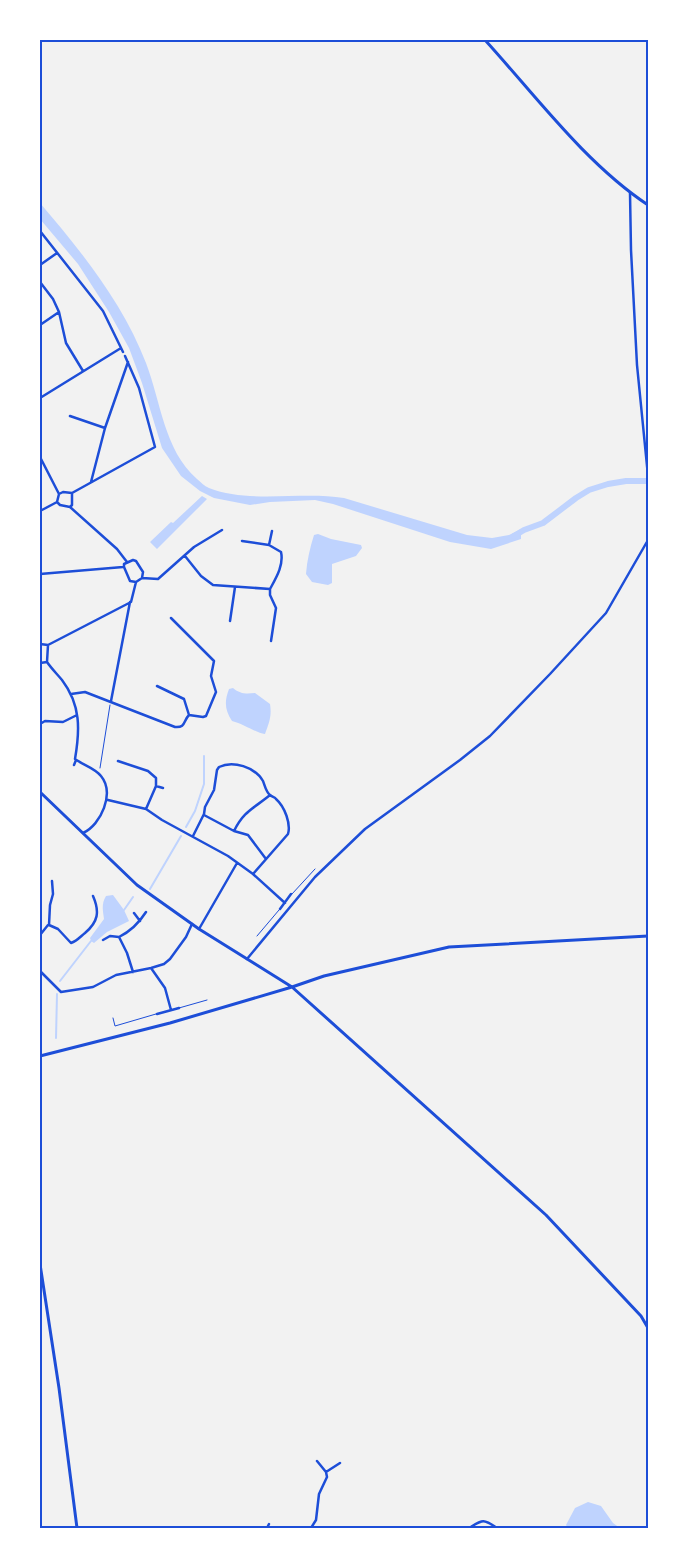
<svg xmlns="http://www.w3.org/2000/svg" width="688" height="1568" font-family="'Open Sans',sans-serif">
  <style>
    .water { fill: #bfd3fe }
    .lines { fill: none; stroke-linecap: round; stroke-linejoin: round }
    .stream { stroke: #bfd3fe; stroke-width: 2 }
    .canal { stroke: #bfd3fe; stroke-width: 6 }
    .path { stroke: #1d4ed8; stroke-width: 1 }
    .service { stroke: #1d4ed8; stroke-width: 1 }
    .minor { stroke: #1d4ed8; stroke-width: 2.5 }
    .tertiary { stroke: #1d4ed8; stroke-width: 3 }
    .neatline { fill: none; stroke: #1d4ed8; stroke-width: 2 }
  </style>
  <rect width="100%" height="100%" fill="#f2f2f2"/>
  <path class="water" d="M40 203C81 251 123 303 146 363 161 402 164 450 197 479 201 482 204 486 209 488 250 504 301 491 344 498L467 535 492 538 509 535 521 529V539L491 549 450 542 333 504 315 500 270 502 250 505 214 498 200 491 181 476 162 448 142 383 129 348 109 312 78 264 40 219Z
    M202 496 207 499 157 549 150 542 171 522 173 523Z
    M318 534 331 539 361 545 362 548 356 556 332 564V583L328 585 312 582 306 574C307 560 310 548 314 535Z
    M233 688C240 694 246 694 255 693L270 704C272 716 269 723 265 734 256 733 244 724 232 721 225 710 224 702 229 689Z
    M113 895 124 910 129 921 107 932 94 943 91 941 90 938 104 919C103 911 101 904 106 896Z
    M588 1502 601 1506 613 1523 620 1528H568L566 1525 575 1508Z"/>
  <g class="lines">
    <path class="stream" d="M186 827 195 811 204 784V756
      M150 889 181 836
      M124 910 133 897
      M60 981 91 941
      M56 1038 57 994"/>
    <path class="canal" d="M514 536 524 530 543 523 576 498 589 490 608 484 626 481H648"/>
    <path class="path" d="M100 768 110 705"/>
    <path class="service" d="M292 894 315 869
      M257 936 279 910
      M179 1008 207 1000
      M113 1018 115 1026 156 1014"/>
    <path class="minor" d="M630 193 631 250 637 365 648 476
      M40 231 103 311 123 352
      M40 265 57 253
      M40 282 53 299 59 312 66 343 83 371
      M40 325 59 312
      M40 398 121 348
      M70 416 105 428
      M40 457 59 494 57 502 60 505 70 507 72 505V493L63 492 59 494
      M91 482 105 428 128 362
      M72 493 155 447 139 388 125 356
      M70 507 117 549 127 562
      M40 511 57 502
      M269 545 272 531
      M185 556 201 576 213 585 270 589C276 578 284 565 281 552L269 545 242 541
      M40 574 123 567
      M142 578 158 579 194 547 222 530
      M270 589V595L276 608 271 641
      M230 621 235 587
      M40 644 48 645 47 662 40 663
      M48 645 131 602 136 582 142 578 143 572 136 561 133 560 124 564V567L130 581 136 582
      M47 662C51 668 57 674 62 680 81 705 80 730 75 759 83 765 95 768 101 776 115 793 101 825 83 833
      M157 686 184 699 189 715
      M71 694 85 692 175 727C186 728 183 721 189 715L203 717 206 716 216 692 211 676 214 661 171 618
      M111 701 130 602
      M40 724 45 721 63 722 77 715
      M118 761 148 771 156 778V786L146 809
      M74 765 76 760
      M156 786 163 788
      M108 800 146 809 162 820 228 856 253 874 285 903
      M204 815 234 831 248 835 266 859
      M234 831C244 811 253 809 270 795
      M193 836 204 814 205 807 214 790 217 770 219 767C233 760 255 767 263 781 265 786 266 792 270 795 272 797 275 797 276 799 285 807 291 824 288 834L253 874
      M52 881 53 894 50 905 49 925 58 929 71 943C77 941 80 937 85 933 98 922 100 912 93 896
      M280 909 291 894
      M134 913 140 921
      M199 929 237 863
      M40 935 48 925
      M119 937C131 931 139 923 146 912
      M103 940 110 936 119 937 127 953 133 972
      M247 959 315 877 365 829 460 760 490 736 550 674 606 613 648 540
      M151 968 165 988 171 1010
      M40 971 61 992 93 987 116 975 151 968 164 964 170 959 186 937 192 924
      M157 1014 179 1008
      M326 1472 340 1463
      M267 1528 269 1524
      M311 1528 316 1520 319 1494 327 1477 326 1472 317 1461
      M469 1528C482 1520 483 1518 497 1528"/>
    <path class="tertiary" d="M485 40C535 95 586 164 648 205
      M40 792 137 885 199 929 292 987 546 1215 641 1316 648 1328
      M40 1056 170 1023 292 987 324 976 449 947 648 936
      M40 1264 59 1388 77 1528"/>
  </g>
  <rect width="688" height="1568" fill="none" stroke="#ffffff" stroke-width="82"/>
  <rect x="41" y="41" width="606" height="1486" class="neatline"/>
</svg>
